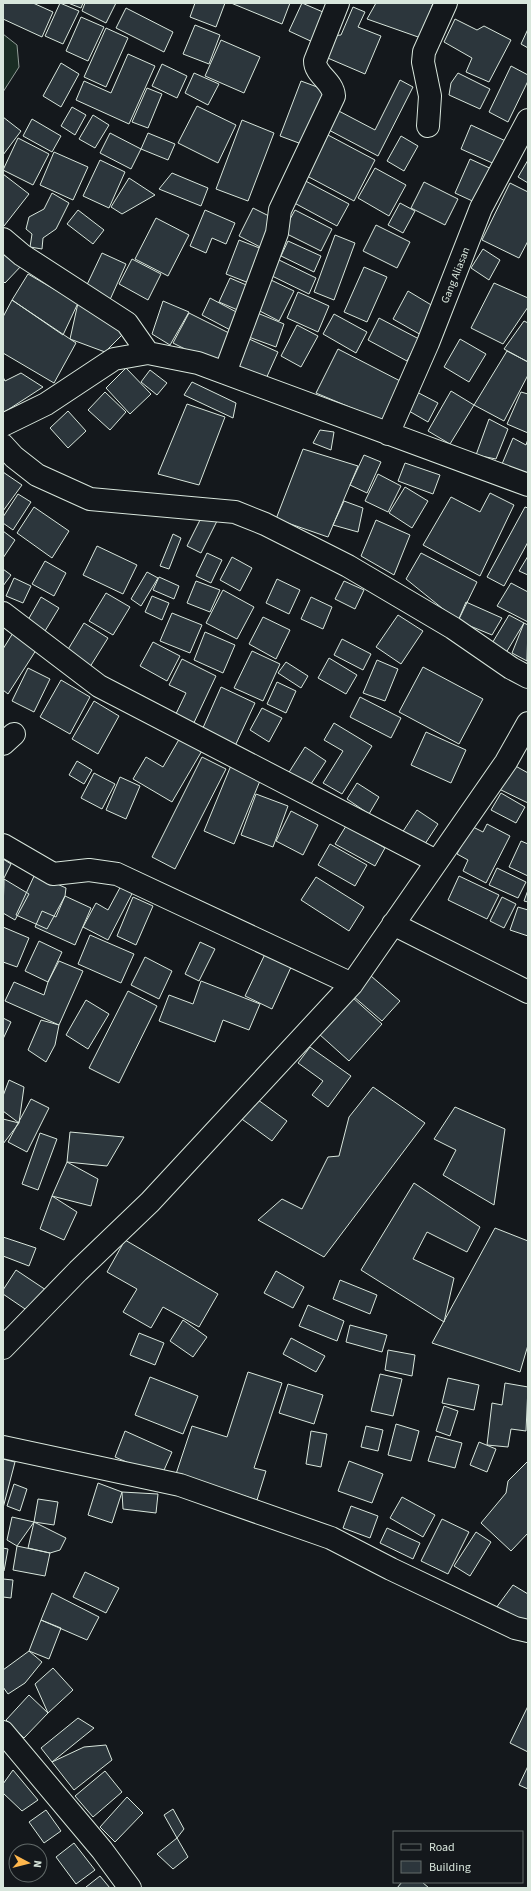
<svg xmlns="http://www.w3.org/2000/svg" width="531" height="1891" font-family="'Source Sans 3',sans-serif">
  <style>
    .green { fill: #1a2d24; stroke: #939e99 }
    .building { fill: #2c363c; stroke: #d8e6dc }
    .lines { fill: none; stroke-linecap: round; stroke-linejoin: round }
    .minor-casing { stroke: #d8e6dc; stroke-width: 24 }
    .minor { stroke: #14181c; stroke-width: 22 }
    .labels { text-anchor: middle; stroke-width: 3; stroke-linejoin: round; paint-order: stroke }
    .street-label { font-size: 11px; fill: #d8e6dc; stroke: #14181c }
  </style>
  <rect width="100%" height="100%" fill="#14181c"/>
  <path class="green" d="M3 34 17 45 19 67 3 92Z"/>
  <path class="building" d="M3 3H33L53 12 42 37 3 19Z
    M60 3 79 11 63 44 45 36Z
    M68 3H83L81 8Z
    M85 3H116L106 23 82 11Z
    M195 3H225L216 27 190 17Z
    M231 3H290L282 24Z
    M302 3 330 15 317 44 289 31Z
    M376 3H433L421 38 367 19Z
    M353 7 365 12 358 27 381 36 365 74 323 56 331 36 341 35Z
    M126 8 173 32 164 52 116 28Z
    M81 17 104 27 88 61 66 51Z
    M455 19 477 30 484 26 511 40 489 82 466 72 472 58 444 42Z
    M195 25 220 35 209 64 183 54Z
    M106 28 128 38 106 87 84 77Z
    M528 29V48L521 44Z
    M221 40 260 57 244 93 205 76Z
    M128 54 155 66 129 124 76 100 84 81 111 93Z
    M61 63 79 74 61 107 43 96Z
    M162 64 187 76 177 98 152 86Z
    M511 66 528 75V81L508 122 489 112Z
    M194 73 219 84 208 105 185 93Z
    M458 73 490 89 480 109 449 95 451 83Z
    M400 80 413 87 378 156 325 128 335 109 375 130Z
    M301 81 328 91 307 146 280 136Z
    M147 88 162 94 148 128 132 122Z
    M197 106 236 125 218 163 178 143Z
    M72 107 86 115 75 135 61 126Z
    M93 115 109 125 95 148 79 139Z
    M3 117 21 131 3 155Z
    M32 119 61 136 52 152 23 136Z
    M242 120 274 133 248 201 216 189Z
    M471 125 510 143 499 166 461 149Z
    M110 133 141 149 131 169 100 153Z
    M148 133 175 144 168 160 141 149Z
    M328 135 375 160 354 201 307 176Z
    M401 136 418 146 404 171 387 161Z
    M18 138 49 154 33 185 3 170Z
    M54 152 88 167 73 200 40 185Z
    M470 159 496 171 481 205 455 193Z
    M100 160 125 172 109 208 83 196Z
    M528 160V183L518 177Z
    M375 168 406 185 389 216 358 198Z
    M172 173 208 188 201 206 159 189Z
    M3 174 29 194 4 226H3Z
    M298 177 349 204 337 226 287 199Z
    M129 178 155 195 122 214 111 207Z
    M424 182 458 199 445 225 411 208Z
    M510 183 528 192V241L519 258 482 240Z
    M52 193 69 203 56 229 43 238 42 249 30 247 32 234 26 229 29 217 44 209Z
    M400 203 415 211 403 233 388 225Z
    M253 208 277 220 262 248 239 236Z
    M78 210 104 230 93 244 67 224Z
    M205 210 235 223 226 244 212 238 206 253 190 246Z
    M295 210 332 229 321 251 283 232Z
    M156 218 189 235 168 276 135 259Z
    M376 225 410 242 397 268 363 251Z
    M335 235 355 243 334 300 314 292Z
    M239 240 267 251 254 285 226 274Z
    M288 241 321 256 314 272 281 256Z
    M3 245 23 264 5 283 3 281Z
    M483 249 500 260 489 280 471 268Z
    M102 253 126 264 109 302 84 291Z
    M132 259 161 274 148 300 119 284Z
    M277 259 316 278 309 294 270 275Z
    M364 267 387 277 367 322 344 312Z
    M28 274 78 303 63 335 12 300Z
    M230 278 251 287 240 311 219 302Z
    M271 280 294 291 279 321 256 309Z
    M494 283 528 298V307L503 344 471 328Z
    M408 291 438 309 423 336 393 319Z
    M298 292 329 306 318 332 287 318Z
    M210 298 242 315 234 332 202 315Z
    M12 300 76 343 54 383 3 353V317Z
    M163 301 189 312 170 345 152 334Z
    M78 303 125 332 105 352 70 339Z
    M255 312 284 324 276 347 246 336Z
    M189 313 237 337 223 368 173 343Z
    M334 314 367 332 356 353 323 334Z
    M379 318 419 339 407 361 368 340Z
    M524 321 528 323V362L504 349Z
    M297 325 318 336 301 367 281 356Z
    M247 338 278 352 265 381 235 367Z
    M460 339 486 354 469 382 444 367Z
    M338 349 408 385 390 424 316 393Z
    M507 351 528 362V375L504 421 474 405Z
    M126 368 151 394 130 414 106 388Z
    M150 370 167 383 157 395 141 382Z
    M21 373 43 387 3 413V377L5 381Z
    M192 382 236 403 233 418 184 395Z
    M411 389 438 403 428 422 402 407Z
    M451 391 474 405 450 444 428 431Z
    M105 392 126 412 110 430 88 410Z
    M521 392 528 394V433L507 424Z
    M187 404 225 417 199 485 158 474Z
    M68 411 86 431 68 448 50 428Z
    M489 419 508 429 496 459 476 455Z
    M320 430 334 432 331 450 313 443Z
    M513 438 526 445 528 439V473L502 464Z
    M303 449 358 466 328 537 276 519Z
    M364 455 381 462 367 493 350 485Z
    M405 463 440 475 433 494 398 481Z
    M3 472 22 485 3 511Z
    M378 474 401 486 388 512 365 501Z
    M405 487 428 501 412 528 389 513Z
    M490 493 514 505 480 576 423 545 451 497 480 512Z
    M18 494 31 502 13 530 3 523V517Z
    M344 501 363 508 358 532 333 525Z
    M34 507 69 531 52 558 17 533Z
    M525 507 528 508V542L504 586 487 577Z
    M205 510 219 517 201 553 187 546Z
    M376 520 410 535 394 575 361 556Z
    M3 531 15 540 3 558Z
    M173 534 181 538 169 569 160 566Z
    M97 546 137 565 123 594 83 575Z
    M207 553 222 560 211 583 196 576Z
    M421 553 477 582 458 621 406 579Z
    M528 556V575L519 571Z
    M232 557 252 568 240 591 220 580Z
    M45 561 66 573 54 596 32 584Z
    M3 569 11 575 3 586Z
    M147 572 158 578 141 606 131 599Z
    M159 577 179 586 174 599 153 590Z
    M14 578 31 586 23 603 6 596Z
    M277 579 300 590 289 614 266 603Z
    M196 581 220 590 210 612 187 603Z
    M344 581 364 590 355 609 335 599Z
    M511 583 528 592V622L497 606Z
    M223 590 254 607 237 639 206 623Z
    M106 593 130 607 113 635 89 621Z
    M152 596 169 603 162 620 145 612Z
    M41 597 59 608 45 631 28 620Z
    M311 597 332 607 323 629 301 619Z
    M466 602 502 618 492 635 458 621Z
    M172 613 202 625 190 653 160 641Z
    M398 615 423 631 401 664 376 647Z
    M509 615 524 623 504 656 491 645Z
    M263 617 290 630 276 659 249 644Z
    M84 623 108 638 88 670 64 656Z
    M524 623 528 625 527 661 512 653Z
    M16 628 40 644 8 694 3 690V649Z
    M205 632 235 645 223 673 194 660Z
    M342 639 371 654 363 670 334 655Z
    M153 642 180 656 167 681 140 666Z
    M252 651 280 664 263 701 234 688Z
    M329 658 357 675 346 694 318 678Z
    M182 659 216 676 191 729 173 720 186 693 169 685Z
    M377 660 398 669 385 701 363 693Z
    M286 662 308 676 301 688 278 673Z
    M423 667 483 699 459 744 399 712Z
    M28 668 50 679 34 712 12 701Z
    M61 680 90 697 70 734 40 717Z
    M277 682 296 691 286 713 267 704Z
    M221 687 255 703 235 746 202 730Z
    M360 697 401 718 391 738 350 717Z
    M94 701 119 716 98 754 72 739Z
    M262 708 282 718 269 742 250 730Z
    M334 723 372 746 342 794 323 783 343 751 324 740Z
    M426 732 466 750 451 783 411 765Z
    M181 736 203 749 172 802 133 779 146 757 163 767Z
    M305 747 326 761 307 790 286 777Z
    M202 757 226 769 175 869 152 857Z
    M77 761 92 770 84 784 69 775Z
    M232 763 262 776 234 844 204 831Z
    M512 764 528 773V803L499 789Z
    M94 773 115 784 102 809 81 798Z
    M120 777 140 786 126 819 106 810Z
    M357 783 379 797 369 814 347 799Z
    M501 793 525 807 516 823 491 810Z
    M256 794 288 806 273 847 241 835Z
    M417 810 438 824 421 850 400 836Z
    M291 811 318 825 303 855 276 841Z
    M487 824 510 836 486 883 463 871 468 860 457 854 471 826 483 832Z
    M346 826 385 848 375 866 335 844Z
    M521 841 528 844V876L509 867Z
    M330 844 367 865 355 886 318 865Z
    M3 859 11 864 3 880Z
    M497 868 526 882 518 898 489 885Z
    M35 874 66 888 65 896 47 929 16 915Z
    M459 876 499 895 487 919 448 900Z
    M316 877 364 907 349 931 301 900Z
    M4 879 29 894 15 920 3 913Z
    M123 882 135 888 108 940 83 927 96 903 108 910Z
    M528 890V902L524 901Z
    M65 896 91 908 75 945 35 927 42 911 56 917Z
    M133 897 153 906 136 945 117 936Z
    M502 897 516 904 504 928 490 921Z
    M518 907 528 910V936L510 930Z
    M3 927 29 938 17 967 3 962Z
    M90 935 134 954 121 983 78 964Z
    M39 941 62 952 48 982 25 971Z
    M200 942 215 949 199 981 185 974Z
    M266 952 292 965 272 1009 245 996Z
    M145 957 172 971 159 999 131 985Z
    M59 961 83 971 59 1025 5 1001 14 982 44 995 48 982Z
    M371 976 400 1001 382 1021 353 996Z
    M201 981 260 1004 249 1030 223 1020 215 1042 159 1021 169 995 193 1004Z
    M128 991 157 1006 119 1083 89 1068Z
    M352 997 382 1024 349 1061 319 1034Z
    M86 1000 109 1014 88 1049 66 1035Z
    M3 1018 11 1022 3 1039Z
    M41 1020 59 1025 55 1045 46 1062 28 1050Z
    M310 1047 351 1076 328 1107 312 1095 323 1081 298 1063Z
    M9 1080 24 1087 19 1123 3 1111V1096Z
    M373 1087 425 1123 324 1257 258 1220 282 1199 302 1209 328 1157 339 1156 349 1117Z
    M254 1097 287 1121 272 1141 239 1117Z
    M31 1099 49 1108 27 1152 8 1142Z
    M455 1107 505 1129 494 1205 443 1175 456 1150 434 1139Z
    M3 1119 19 1123 3 1144Z
    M70 1132 124 1137 107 1166 67 1162Z
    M40 1133 57 1139 38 1190 22 1184Z
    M67 1162 98 1179 91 1206 52 1196Z
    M414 1183 480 1227 467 1252 427 1232 413 1259 454 1278 444 1322 361 1270Z
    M52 1196 77 1212 64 1240 40 1229Z
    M495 1228 528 1241V1345L520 1372 432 1343Z
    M3 1237 36 1248 29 1266 3 1256Z
    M125 1240 218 1294 199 1327 163 1307 151 1328 123 1312 137 1289 107 1272Z
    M16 1270 46 1290 31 1313 3 1294V1290Z
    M276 1271 304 1287 293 1308 264 1293Z
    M340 1280 377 1295 370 1314 333 1299Z
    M308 1305 344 1321 337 1341 299 1326Z
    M183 1320 207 1337 193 1357 170 1341Z
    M350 1325 387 1335 382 1352 346 1342Z
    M139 1333 164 1343 155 1365 130 1355Z
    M291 1338 325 1356 316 1372 283 1354Z
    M388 1350 415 1355 412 1376 385 1370Z
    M248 1372 282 1383 254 1468 266 1471 257 1500 176 1474 192 1426 227 1437Z
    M380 1374 402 1379 393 1416 371 1411Z
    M150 1377 198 1396 183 1434 135 1415Z
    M448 1378 479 1385 474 1410 442 1403Z
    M505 1383 528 1387 526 1431 511 1429 508 1447 487 1445 492 1403 502 1405Z
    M288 1384 323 1395 314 1424 279 1413Z
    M444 1406 458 1411 450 1436 436 1431Z
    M396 1424 419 1431 411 1461 388 1455Z
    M366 1426 383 1430 378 1451 361 1447Z
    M125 1431 172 1452 161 1477 115 1457Z
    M311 1431 327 1434 321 1467 306 1464Z
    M436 1436 462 1443 455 1468 428 1461Z
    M479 1442 496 1449 487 1472 470 1465Z
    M3 1459 15 1462 3 1508Z
    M349 1461 383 1474 372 1503 338 1491Z
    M528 1461V1533L511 1551 481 1523 506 1493 508 1481Z
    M98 1483 122 1492 112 1523 88 1515Z
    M14 1484 27 1489 20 1511 7 1506Z
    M122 1492 158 1494 156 1513 123 1509Z
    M402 1497 435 1515 423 1537 390 1518Z
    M38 1499 58 1502 54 1525 34 1522Z
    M351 1506 378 1516 370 1538 343 1528Z
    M12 1517 34 1522 17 1546 7 1540Z
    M442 1519 469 1532 448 1574 421 1561Z
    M34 1522 66 1538 60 1550 50 1553 28 1548Z
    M387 1528 420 1543 413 1559 380 1543Z
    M476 1532 491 1542 470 1576 454 1566Z
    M17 1546 50 1553 45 1576 13 1570Z
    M3 1548 8 1549 4 1571H3Z
    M85 1572 119 1588 106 1613 73 1597Z
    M3 1579 13 1580 11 1598 3 1597Z
    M513 1585 528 1594V1628L496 1608Z
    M52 1593 99 1617 87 1640 41 1620Z
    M41 1620 61 1628 49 1659 29 1651Z
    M29 1651 42 1662 25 1683 8 1694 3 1687V1670Z
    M53 1668 73 1690 48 1713 35 1684Z
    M29 1695 48 1713 24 1738 6 1720Z
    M528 1706V1752L510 1743Z
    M78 1718 94 1728 52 1762 41 1748Z
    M106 1745 112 1760 74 1790 52 1762 84 1747Z
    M528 1766V1789L519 1785Z
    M13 1770 38 1800 22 1811 3 1793V1784Z
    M105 1771 122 1792 93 1817 75 1796Z
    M127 1797 143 1813 115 1842 100 1827Z
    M173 1809 184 1829 177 1838 164 1815Z
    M46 1810 61 1831 44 1843 29 1822Z
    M177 1838 188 1857 173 1869 157 1854Z
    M74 1843 95 1870 76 1884 56 1857Z
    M100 1876 110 1888H87L86 1887Z
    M402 1882H422L429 1888H397Z"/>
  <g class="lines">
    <defs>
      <path id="minor" d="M428 126 430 96 423 62 424 52 446 3
        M3 239 22 255 127 323 148 353
        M225 373 277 233 280 210 334 96C333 81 315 75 315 61L338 3
        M3 425 46 404 114 359 148 353 198 363 528 485
        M388 434 428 343 481 208 528 120
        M3 445 14 457 37 475 90 499 235 512 265 524 348 566 453 628 511 668 528 677
        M3 613 99 686 436 861
        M3 744 14 734
        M3 845 53 874 89 870 117 874 352 984
        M393 924 528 992
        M3 1348 78 1271 150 1202 352 984 506 762 528 723
        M3 1447 180 1485 331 1538 391 1569 515 1628 528 1631
        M3 1732 102 1850 130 1888"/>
    </defs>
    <use href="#minor" class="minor-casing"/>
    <use href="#minor" class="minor"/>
  </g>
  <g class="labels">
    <g class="street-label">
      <text transform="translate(455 275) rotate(-68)" y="4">Gang Aliasan</text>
    </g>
  </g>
  <rect width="531" height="1891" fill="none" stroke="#d8e6dc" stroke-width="8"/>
  <rect x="393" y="1831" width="130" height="52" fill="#14181c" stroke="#626a69"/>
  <rect x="401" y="1844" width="20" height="6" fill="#14181c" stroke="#626a69"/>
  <text x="429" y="1851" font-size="12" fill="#d8e6dc">Road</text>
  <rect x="401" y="1861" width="20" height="12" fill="#2c363c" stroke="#626a69"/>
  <text x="429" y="1871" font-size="12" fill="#d8e6dc">Building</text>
  <g transform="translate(28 1863) rotate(97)"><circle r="19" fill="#14181c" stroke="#626a69"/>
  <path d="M0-3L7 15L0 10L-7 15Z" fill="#ffb74d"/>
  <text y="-6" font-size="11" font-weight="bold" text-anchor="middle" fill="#d8e6dc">N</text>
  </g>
</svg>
